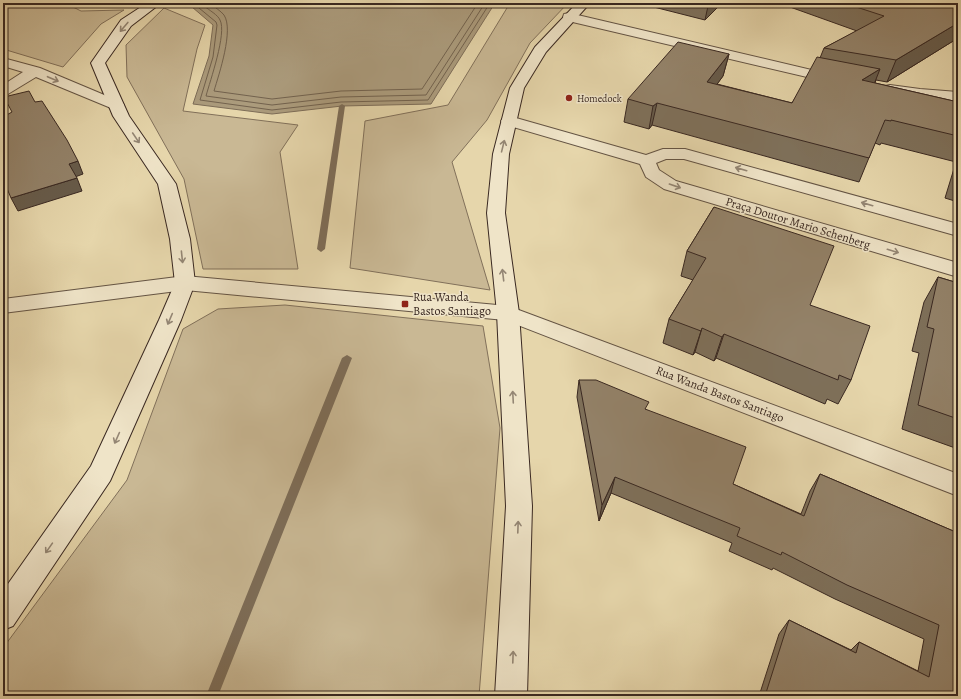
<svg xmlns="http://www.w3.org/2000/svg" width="961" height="699" font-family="Alegreya,serif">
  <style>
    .green { fill: #c9b894; stroke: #81705a }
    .water { fill: #ab9b7c; stroke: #7d6d58 }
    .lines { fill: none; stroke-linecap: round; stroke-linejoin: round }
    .shore { stroke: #72624e; stroke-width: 1 }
    .stream { fill: #7d6d58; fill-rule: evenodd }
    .street-casing { stroke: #645444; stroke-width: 2 }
    .secondary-casing { stroke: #392821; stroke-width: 2 }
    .street { fill: #efe4c8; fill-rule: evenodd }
    .secondary { fill: #efe4c8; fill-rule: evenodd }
    .wall { fill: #7e705a; stroke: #392821 }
    .shaded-wall { fill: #675b4a; stroke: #392821 }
    .building { fill: #938269; stroke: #392821 }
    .oneway { stroke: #948674 }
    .poi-dot { fill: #8f2418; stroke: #efe4c8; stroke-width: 1.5 }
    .labels { text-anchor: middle; stroke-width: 3; stroke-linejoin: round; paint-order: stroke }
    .far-poi-label { font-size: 10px; fill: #392821; stroke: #efe4c8; text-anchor: start }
    .street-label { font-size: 12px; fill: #392821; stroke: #efe4c8 }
    .poi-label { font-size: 12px; fill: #392821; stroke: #efe4c8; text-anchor: start }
  </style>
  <rect width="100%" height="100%" fill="#e6d6ab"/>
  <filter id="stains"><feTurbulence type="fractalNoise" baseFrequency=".005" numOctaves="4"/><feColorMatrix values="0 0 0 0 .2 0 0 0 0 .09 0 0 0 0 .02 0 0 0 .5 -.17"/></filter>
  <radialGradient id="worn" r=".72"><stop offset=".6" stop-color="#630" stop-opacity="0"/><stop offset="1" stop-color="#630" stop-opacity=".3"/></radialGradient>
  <path class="green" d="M3 3H65L81 11 124 10 101 24 63 67 3 49Z
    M510 3H568L530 43 487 120 452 162 490 290 350 268 365 121 448 105Z
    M164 8 205 25 197 49 183 111 298 125 280 152 298 269H203L184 179 127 77 126 45Z
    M285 305 483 326 500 428 479 696H3V648L127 480 183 329 218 309Z"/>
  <path class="water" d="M196 3H495L431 104 342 106 272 114 193 104 209 56 213 25 192 7Z"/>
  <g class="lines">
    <path class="shore" d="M198 3 199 8 216 22 217 25 213 57 200 100 272 110 341 102 428 100 490 3
      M203 3 204 6C209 10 218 15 220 20 227 33 210 81 206 96L272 105 341 97 426 95 485 3
      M210 3C214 7 221 11 224 15 234 30 219 74 214 91L272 99 341 91 422 89 478 3"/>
    <path class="stream" d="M342 104 345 106 325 249 321 252 317 249 339 106Z
      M347 355 352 358 218 696H206L342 358Z"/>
    <defs>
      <path id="street" d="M569 13 837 76 842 77 844 80 842 83 837 84 564 20 563 17 564 14Z
        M3 58 40 68 121 102 124 105 121 108 116 110 111 108 36 77 8 94 3 95V85L23 72 3 66Z
        M890 85 920 89 958 92V102L920 99 885 92 883 89 885 86Z
        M509 116 646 155 663 149H685L958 224V236L684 159H666L656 163 659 170 676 181 958 263V277L664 189 646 177 640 164 503 124 501 121 503 118Z
        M185 276 508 306 958 474V496L505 320 185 290 3 313V299Z"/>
      <path id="secondary" d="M147 3H161L131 26 105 63 129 116 176 184 190 239 195 283 181 320 110 481 13 626 3 630V591L91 466 159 320 175 283 170 239 158 184 113 116 91 63 121 20Z
        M577 3H590L546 52 524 88 509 154 505 213 519 313 532 506 527 696H495L506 506 497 313 487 213 493 154 510 88 535 47Z"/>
    </defs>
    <use href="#street" class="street-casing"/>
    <use href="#secondary" class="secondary-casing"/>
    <use href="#street" class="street"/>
    <use href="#secondary" class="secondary"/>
  </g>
  <path class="wall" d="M638 3H722L705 20Z
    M791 3H958V38L887 82 876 80 875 83 958 102V202L945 198 956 162 881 143 880 145 875 143 859 182 652 125 649 129 624 122 628 99 729 54 723 76 717 84 792 103 820 58 824 48 857 31 790 7Z
    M714 207 810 305 851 380 838 404 827 399 825 404 716 358 714 361 695 352 693 355 663 343 669 319 693 280 681 276 687 251Z
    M938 277 958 283V449L902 429 919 353 912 351 924 302Z
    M579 380 647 410 733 484 801 514 810 491 820 474 958 533V696H759L779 634 789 620 851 650 859 642 918 671 924 639 835 599 773 568 772 570 729 551 732 543 611 493 599 521 577 397Z"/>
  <path class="shaded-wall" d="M711 3H722L705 20 708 6Z
    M958 23V38L887 82 896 60Z
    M729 54 723 76 702 105 707 82Z
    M880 69 871 92 862 80Z
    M657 103 652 125 649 129 653 106Z
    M78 161 83 174 75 177 69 164Z
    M77 178 82 191 18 211 11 198Z
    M702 328 695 352 693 355Z
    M724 334 716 358 714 361 722 337Z
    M615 477 611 493 599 521 602 505Z"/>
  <path class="building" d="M696 3H711L708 6Z
    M844 3H958V23L896 60 824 48 884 16Z
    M678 42 729 54 707 82 792 103 817 57 880 69 862 80 958 102V136L891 120V121L885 120 869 158 657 103 653 106 628 99Z
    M29 91 35 102 42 101 67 140 78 161 69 164 77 178 11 198 3 179V117L12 112 4 97Z
    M714 207 834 246 810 305 870 326 851 380 839 375 838 380 724 334 722 337 702 328 701 331 669 319 706 258 687 251Z
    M938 277 958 283V419L918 405 934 329 927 327Z
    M579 380H596L649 402 645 409 746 447 733 484 804 516 820 474 958 533V696H765L789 620 856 653 859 642 929 677 939 625 847 585 782 552 781 555 737 536 740 528 615 477 602 505Z"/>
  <defs><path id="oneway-shaft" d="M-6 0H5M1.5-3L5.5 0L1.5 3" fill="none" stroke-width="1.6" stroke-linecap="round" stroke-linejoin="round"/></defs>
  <g class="oneway">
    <use href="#oneway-shaft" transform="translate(124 27) rotate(130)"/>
    <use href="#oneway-shaft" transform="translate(53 79) rotate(23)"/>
    <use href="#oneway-shaft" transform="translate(136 138) rotate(56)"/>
    <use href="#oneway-shaft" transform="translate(503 146) rotate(-76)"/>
    <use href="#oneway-shaft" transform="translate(741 169) rotate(-164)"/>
    <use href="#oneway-shaft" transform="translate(675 186) rotate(19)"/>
    <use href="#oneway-shaft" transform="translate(867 204) rotate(-164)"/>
    <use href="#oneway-shaft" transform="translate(893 251) rotate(17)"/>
    <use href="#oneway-shaft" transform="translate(182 257) rotate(84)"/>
    <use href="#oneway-shaft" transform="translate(503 275) rotate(-97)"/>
    <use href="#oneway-shaft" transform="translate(170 319) rotate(113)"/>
    <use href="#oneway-shaft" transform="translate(513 397) rotate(-93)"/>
    <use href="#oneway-shaft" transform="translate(117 438) rotate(114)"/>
    <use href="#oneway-shaft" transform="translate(518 527) rotate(-88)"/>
    <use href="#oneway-shaft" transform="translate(49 548) rotate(125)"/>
    <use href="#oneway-shaft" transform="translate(513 657) rotate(-88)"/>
  </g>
  <g class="poi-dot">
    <circle cx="569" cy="98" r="4"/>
    <rect x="401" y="300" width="8" height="8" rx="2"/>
  </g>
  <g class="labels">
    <g class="far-poi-label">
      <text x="577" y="102">Homedock</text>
    </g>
    <g class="street-label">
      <text transform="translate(798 223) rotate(17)" y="4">Praça Doutor Mario Schenberg</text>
      <text transform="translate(720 394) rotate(21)" y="4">Rua Wanda Bastos Santiago</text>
    </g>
    <g class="poi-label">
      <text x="413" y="301">Rua Wanda<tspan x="413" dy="14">Bastos Santiago</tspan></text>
    </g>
  </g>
  <rect width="961" height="699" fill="none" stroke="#e6d6ab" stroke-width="16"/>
  <rect x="4" y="4" width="953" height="691" fill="none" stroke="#392821" stroke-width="2"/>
  <rect x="8" y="8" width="945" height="683" fill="none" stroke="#392821"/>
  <rect width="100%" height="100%" filter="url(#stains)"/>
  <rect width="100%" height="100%" fill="url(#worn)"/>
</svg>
